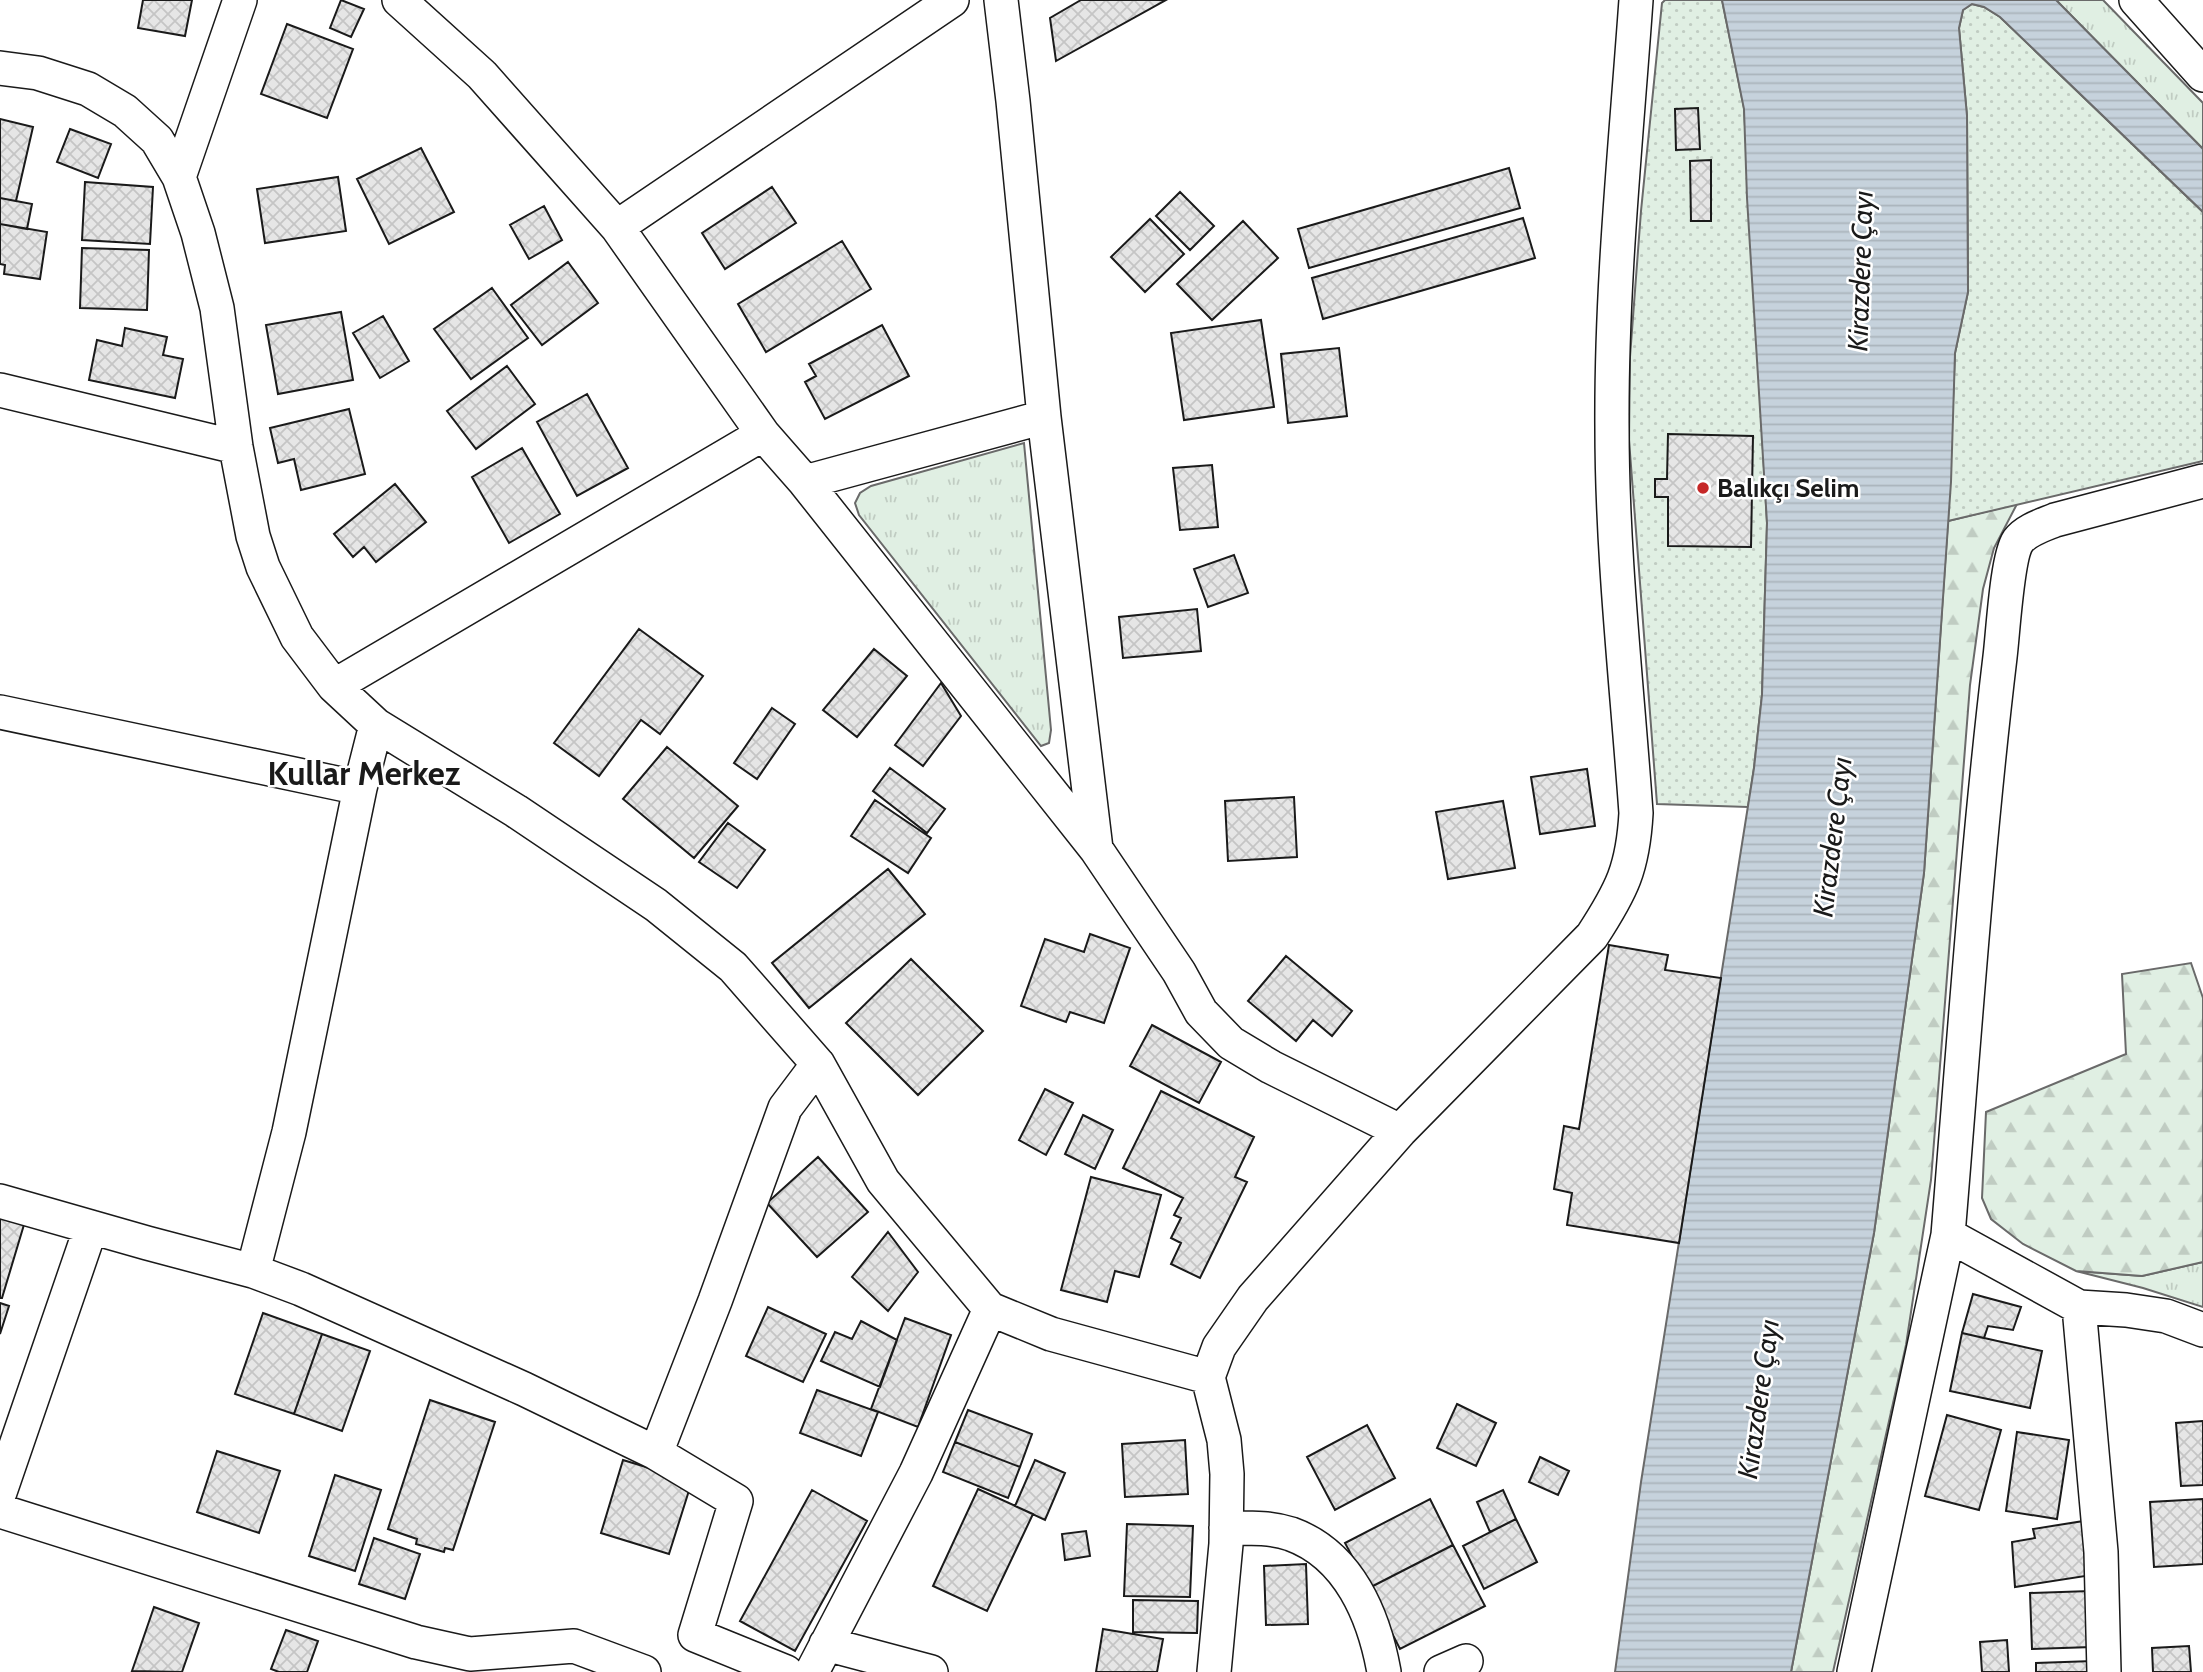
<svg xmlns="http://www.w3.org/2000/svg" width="2203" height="1672" font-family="Cabin,sans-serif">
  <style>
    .grass { fill: url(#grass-tufts); stroke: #6a6a6a; stroke-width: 2 }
    .forest { fill: url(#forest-firs); stroke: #6a6a6a; stroke-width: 2 }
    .park { fill: url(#park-dots); stroke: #6a6a6a; stroke-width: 2 }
    .water { fill: url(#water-rules); stroke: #6a6a6a; stroke-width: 2 }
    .building { fill: url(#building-cross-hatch); stroke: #1a1a1a; stroke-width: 2 }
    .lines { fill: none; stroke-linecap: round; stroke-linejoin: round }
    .street-casing { stroke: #1a1a1a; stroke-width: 36 }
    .street { stroke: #fff; stroke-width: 33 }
    .poi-dot { fill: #c62828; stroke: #fff; stroke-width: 2.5 }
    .labels { text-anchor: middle; stroke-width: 5; stroke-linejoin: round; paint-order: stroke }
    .poi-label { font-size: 26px; font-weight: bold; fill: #1a1a1a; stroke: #fff; text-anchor: start }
    .water-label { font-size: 28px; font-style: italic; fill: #1a1a1a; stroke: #fff }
    .district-label { font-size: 33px; font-weight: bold; fill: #1a1a1a; stroke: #fff }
  </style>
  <defs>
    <pattern id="grass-tufts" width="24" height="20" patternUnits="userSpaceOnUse" patternTransform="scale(1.75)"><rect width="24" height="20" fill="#e0efe3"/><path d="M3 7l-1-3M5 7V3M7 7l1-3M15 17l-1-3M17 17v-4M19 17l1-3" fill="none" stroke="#c0ccc2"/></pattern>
    <pattern id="forest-firs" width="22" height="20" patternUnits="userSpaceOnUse" patternTransform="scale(1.75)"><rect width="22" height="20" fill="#e0efe3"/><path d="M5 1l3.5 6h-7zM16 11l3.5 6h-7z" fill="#c0ccc2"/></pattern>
    <pattern id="park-dots" width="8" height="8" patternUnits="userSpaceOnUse" patternTransform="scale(1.75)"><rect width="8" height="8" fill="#e0efe3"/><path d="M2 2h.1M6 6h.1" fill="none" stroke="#c0ccc2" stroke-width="1.8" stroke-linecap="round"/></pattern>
    <pattern id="water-rules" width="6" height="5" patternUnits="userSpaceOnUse" patternTransform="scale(1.75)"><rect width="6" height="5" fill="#c6d2dc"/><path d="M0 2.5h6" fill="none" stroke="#aab4bc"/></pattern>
    <pattern id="building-cross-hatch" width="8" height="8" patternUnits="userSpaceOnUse" patternTransform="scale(1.75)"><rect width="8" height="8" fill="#e6e6e6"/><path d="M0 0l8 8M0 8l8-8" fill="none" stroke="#c5c5c5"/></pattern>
  </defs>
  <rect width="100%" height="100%" fill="#fff"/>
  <path class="grass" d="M2056 0H2103L2203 103V149Z
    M1024 443 1051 730 1049 743 1041 746 859 515 855 503 860 493 871 486Z
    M2203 1262V1307L2143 1288 2076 1271 2142 1276Z"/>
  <path class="forest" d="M2017 504 1994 548 1983 589 1970 685 1931 1180 1906 1345 1833 1672H1791L1874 1233 1924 873 1948 521Z
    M2191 963 2203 998V1262L2142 1276 2076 1271 2023 1244 1991 1219 1982 1198 1986 1112 2126 1054 2122 974Z"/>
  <path class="park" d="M1665 0H1722L1744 108 1767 523 1762 695 1754 768 1748 807 1657 804 1629 440 1630 357 1641 211 1662 3Z
    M1972 4 1984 7 2000 17 2203 212V461L1948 521 1955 353 1968 292 1967 116 1959 28 1963 10Z"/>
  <path class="water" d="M1722 0H2056L2203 149V212L2000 17 1984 7 1972 4 1963 10 1959 28 1967 116 1968 292 1955 353 1951 482 1924 873 1874 1233 1791 1672H1615L1641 1482 1754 768 1762 695 1767 523 1747 198 1744 109Z"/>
  <path class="building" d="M143 0H192L185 36 138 28Z
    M341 0 364 9 351 37 330 28Z
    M1081 0H1166L1056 61 1050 18Z
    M287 24 353 49 327 118 261 94Z
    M1698 108 1700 149 1676 150 1675 109Z
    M0 119 33 127 16 201 0 198Z
    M70 129 111 144 98 178 57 162Z
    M421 148 454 212 389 244 357 179Z
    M1711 160V221H1691L1690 161Z
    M1509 168 1520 208 1309 268 1298 229Z
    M338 177 346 231 265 243 257 189Z
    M85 182 153 187 150 244 82 240Z
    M772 187 796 223 725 269 702 233Z
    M1180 192 1214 226 1190 250 1156 216Z
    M0 198 32 204 27 229 0 224Z
    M544 206 562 240 529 259 510 225Z
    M1523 218 1535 258 1323 319 1312 278Z
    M1150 219 1184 254 1145 292 1111 257Z
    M1243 221 1278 258 1212 320 1177 284Z
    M0 224 47 232 40 279 4 274 5 265 0 264Z
    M842 241 871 289 766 352 738 304Z
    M82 248 149 250 147 310 80 308Z
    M568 262 598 303 542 345 511 305Z
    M492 288 528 338 471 379 434 329Z
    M341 312 353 380 278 394 266 325Z
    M383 316 409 361 380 378 353 333Z
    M1261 320 1274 407 1184 420 1171 333Z
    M882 325 909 376 825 419 805 382 816 376 809 364Z
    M125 328 167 337 163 355 183 359 175 398 89 380 97 340 122 346Z
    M1339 348 1347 416 1288 423 1281 354Z
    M507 366 535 404 476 449 447 411Z
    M587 394 628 468 577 496 537 422Z
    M349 409 365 474 301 490 294 459 278 463 270 428Z
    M1668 434 1753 436 1751 547 1668 546V497H1655V479H1667Z
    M522 448 560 514 509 543 472 477Z
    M1212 465 1218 527 1180 530 1173 468Z
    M395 484 426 522 376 562 364 547 353 557 334 534Z
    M1234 555 1248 593 1208 607 1194 569Z
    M1197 609 1201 651 1123 658 1119 617Z
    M639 629 703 676 660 734 641 720 599 776 554 743Z
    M874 649 907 676 857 737 823 710Z
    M941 683 961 716 923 766 895 745Z
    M772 708 795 724 757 779 734 763Z
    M667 747 738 806 694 858 623 799Z
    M890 768 945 809 927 833 873 791Z
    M1587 769 1595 826 1540 834 1531 777Z
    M1294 797 1297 857 1228 861 1225 801Z
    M875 800 931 838 908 873 851 836Z
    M1503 801 1515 868 1448 879 1436 812Z
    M728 823 765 850 737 888 699 862Z
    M888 869 925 914 809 1008 772 963Z
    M1090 934 1130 948 1104 1023 1070 1012 1066 1022 1021 1006 1045 939 1084 952Z
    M1609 945 1668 955 1665 970 1721 978 1679 1243 1567 1225 1572 1193 1554 1189 1564 1126 1579 1129Z
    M1286 956 1352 1011 1332 1036 1313 1020 1296 1041 1248 1001Z
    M911 959 983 1031 918 1095 846 1023Z
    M1152 1025 1221 1062 1199 1103 1130 1066Z
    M1045 1089 1073 1103 1046 1155 1019 1140Z
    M1161 1091 1254 1137 1235 1177 1247 1182 1200 1278 1171 1264 1181 1243 1171 1238 1181 1218 1174 1215 1183 1198 1123 1168Z
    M1083 1115 1113 1130 1095 1169 1065 1154Z
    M818 1157 868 1212 817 1257 767 1203Z
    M1091 1177 1161 1195 1139 1277 1115 1271 1107 1302 1061 1290Z
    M0 1210 26 1218 2 1298H0Z
    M888 1232 918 1272 888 1311 852 1277Z
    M1973 1294 2021 1307 2013 1330 1988 1326 1984 1338 1962 1333Z
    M0 1303 9 1306 0 1334Z
    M768 1307 826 1334 803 1382 746 1356Z
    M263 1313 322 1334 294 1414 235 1394Z
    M905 1318 951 1335 918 1427 871 1409Z
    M861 1321 897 1340 880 1387 821 1361 835 1332 852 1339Z
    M1962 1333 2042 1351 2030 1408 1950 1391Z
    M322 1334 370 1351 342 1431 294 1414Z
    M817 1390 878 1412 861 1456 800 1433Z
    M430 1400 495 1422 453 1550 445 1548 444 1552 416 1544 417 1539 388 1529Z
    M1457 1404 1496 1423 1476 1466 1437 1448Z
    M968 1410 1032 1434 1020 1467 955 1442Z
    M1947 1415 2001 1430 1979 1510 1925 1496Z
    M2203 1421V1485L2181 1486 2176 1423Z
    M1367 1425 1395 1478 1335 1510 1307 1457Z
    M2017 1432 2069 1440 2057 1519 2006 1511Z
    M1185 1440 1188 1494 1125 1497 1122 1444Z
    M955 1442 1020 1467 1008 1498 943 1472Z
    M217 1451 280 1471 259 1533 197 1512Z
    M1540 1457 1569 1471 1558 1495 1529 1482Z
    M623 1460 692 1481 669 1554 601 1533Z
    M1035 1460 1065 1473 1045 1520 1015 1506Z
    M335 1475 381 1490 355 1571 309 1556Z
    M978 1489 1033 1514 987 1611 933 1586Z
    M812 1490 867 1521 795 1651 740 1621Z
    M1503 1490 1516 1519 1490 1532 1477 1502Z
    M1430 1499 1453 1545 1369 1588 1345 1543Z
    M2203 1499V1564L2154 1567 2150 1502Z
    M1516 1519 1537 1562 1484 1589 1463 1546Z
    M2090 1520 2092 1575 2015 1587 2012 1542 2035 1538 2033 1529Z
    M1127 1524 1193 1526 1190 1597 1124 1596Z
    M1086 1531 1090 1556 1065 1560 1062 1534Z
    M374 1538 420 1554 405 1599 359 1584Z
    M1453 1545 1485 1606 1400 1649 1369 1588Z
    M1306 1564 1308 1624 1266 1625 1264 1566Z
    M2090 1591 2092 1647 2032 1649 2030 1593Z
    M1133 1600 1198 1601 1197 1633 1133 1632Z
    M154 1607 199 1623 182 1672 132 1671Z
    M1103 1629 1163 1639 1157 1672H1096Z
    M286 1630 318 1641 307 1672H279L271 1669Z
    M2007 1640 2009 1672H1982L1980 1642Z
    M2189 1646 2191 1672H2153L2152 1648Z
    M2093 1661V1672H2036V1663Z"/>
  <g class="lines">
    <defs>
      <path id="street" d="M1001 0 1013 101 1044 417 1096 849 1179 972 1201 1012 1231 1043 1271 1067 1400 1131
        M2136 0 2203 75
        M0 68 38 73 88 89 125 111 157 140 179 177 198 233 217 308 236 447 253 536 263 567 297 637 334 686 376 725 516 811 656 905 733 967 818 1064 883 1181 990 1309 1051 1334 1208 1377 1224 1440 1227 1474 1226 1544 1214 1672
        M179 177 240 0
        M617 227 952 0
        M0 390 236 447
        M763 434 805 482 1096 849
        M805 482 1044 417
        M334 686 763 434 617 227 482 75 399 0
        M0 712 360 788
        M0 1201 147 1243 253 1271 301 1289 524 1389 656 1453 736 1501 695 1635 786 1672
        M253 1271 289 1132 360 788 376 725
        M2079 1307 2126 1310 2166 1316 2203 1330
        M1208 1377 1219 1347 1253 1298 1400 1131 1592 936C1622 890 1633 868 1636 813 1627 685 1612 556 1612 428 1611 285 1626 142 1636 0
        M656 1453 715 1301 785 1108 818 1064
        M0 1492 91 1227
        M0 1511 416 1642 470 1654 574 1646 644 1672
        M1226 1528C1248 1528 1270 1527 1291 1534 1349 1555 1374 1616 1384 1672
        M826 1644 931 1672
        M812 1672 916 1473 990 1309
        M1441 1672 1466 1661
        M1854 1672 1948 1235
        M2104 1672 2101 1552 2079 1307 1948 1235C1964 1042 1977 849 2000 657 2003 633 2007 557 2018 541 2026 530 2043 525 2055 520L2203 481"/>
    </defs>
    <use href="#street" class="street-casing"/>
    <use href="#street" class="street"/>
  </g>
  <circle class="poi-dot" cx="1703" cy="488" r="7"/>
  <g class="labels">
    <g class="poi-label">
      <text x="1717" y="497">Balıkçı Selim</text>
    </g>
    <g class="water-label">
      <text transform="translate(1860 271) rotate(-88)" y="10">Kirazdere Çayı</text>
      <text transform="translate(1832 837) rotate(-83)" y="10">Kirazdere Çayı</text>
      <text transform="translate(1758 1399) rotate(-82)" y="10">Kirazdere Çayı</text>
    </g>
    <g class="district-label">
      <text x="364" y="785">Kullar Merkez</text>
    </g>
  </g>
</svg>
